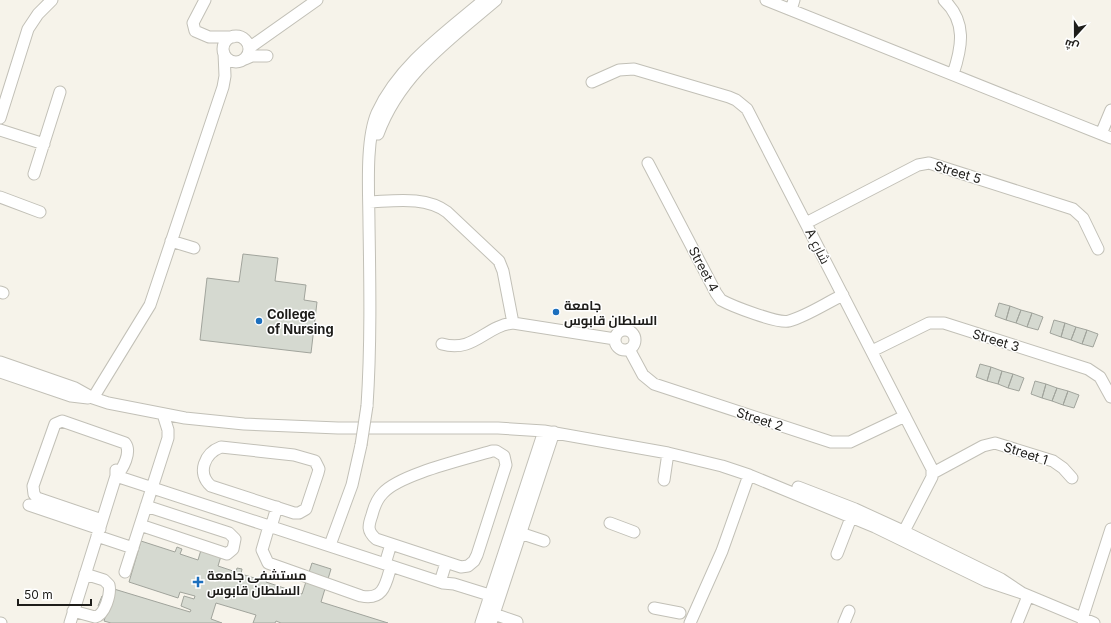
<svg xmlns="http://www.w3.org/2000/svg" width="1111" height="623" font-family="Inter,Cairo,sans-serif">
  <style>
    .building { fill: #d5d9d0; stroke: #a1a49c }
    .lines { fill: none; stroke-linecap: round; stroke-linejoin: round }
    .minor-casing { stroke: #c2c0b7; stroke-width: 13 }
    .minor { stroke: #fff; stroke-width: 11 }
    .minor-bridge-casing { stroke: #c2c0b7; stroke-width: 13; stroke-linecap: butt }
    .minor-bridge { stroke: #fff; stroke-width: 11 }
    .poi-dot { fill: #1c6fbd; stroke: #fff; stroke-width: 1.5 }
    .labels { text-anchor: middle; stroke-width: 3; stroke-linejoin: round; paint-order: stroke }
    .street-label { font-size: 13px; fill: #1e1d1a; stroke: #fff }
    .poi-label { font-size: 13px; font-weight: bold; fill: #1e1d1a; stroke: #fff; text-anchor: start }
  </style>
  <rect width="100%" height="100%" fill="#f6f3ea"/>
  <path class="building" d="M243 254 278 258 275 281 306 285 304 300 317 302 311 353 200 340 207 278 239 282Z
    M999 303 1010 306 1006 320 995 316Z
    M1010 306 1021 310 1016 323 1006 320Z
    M1021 310 1032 313 1027 327 1016 323Z
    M1032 313 1043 317 1038 330 1027 327Z
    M1054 320 1065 323 1061 337 1050 333Z
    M1065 323 1076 327 1071 340 1061 337Z
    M1076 327 1087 330 1082 344 1071 340Z
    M1087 330 1098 334 1093 347 1082 344Z
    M980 364 991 367 987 381 976 377Z
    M991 367 1002 371 998 384 987 381Z
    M1002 371 1013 374 1008 388 998 384Z
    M1013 374 1024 378 1019 391 1008 388Z
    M1035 381 1046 384 1042 398 1031 394Z
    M1046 384 1057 388 1052 401 1042 398Z
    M1057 388 1068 391 1063 405 1052 401Z
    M1068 391 1079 395 1074 408 1063 405Z
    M141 541 175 552 177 547 182 549 180 554 198 560 201 550 221 556 218 566 236 572 237 568 242 569 241 574 261 580 263 576 268 578 266 582 302 594 312 563 331 569 321 602 388 623H281L276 621 275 623H253L256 615 216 603 211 619 222 623H111L104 621 108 609 98 606 102 596 111 599 114 589 190 612 191 610 181 606 184 596 194 599 195 596 180 592 178 598 129 582Z"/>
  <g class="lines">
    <defs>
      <path id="minor" d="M205 0 193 23 195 31 209 37H233
        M766 0 1111 138
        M944 0C967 22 962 47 953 74
        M791 10 794 0
        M223 49a13 13 0 1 1 26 0a13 13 0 1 1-26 0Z
        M249 48 317 0
        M245 59 252 56H267
        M592 82 619 70 634 69 729 97 736 100 747 109 932 469V477L900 539
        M0 118 28 29 38 14 52 0
        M0 130 44 144
        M378 134C400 74 449 40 496 0
        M1101 134 1111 110
        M648 163 716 293 721 300C732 306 778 324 789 321 807 316 826 303 843 295
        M34 174 60 92
        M0 197 40 212
        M369 202C395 201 425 196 447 212L499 261 503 271 513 323
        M806 223 918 165 929 163 1073 209 1083 218 1098 249
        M171 241 194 248
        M0 292 3 293
        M615 340a10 10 0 1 1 20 0a10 10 0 1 1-20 0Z
        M442 344C474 353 485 326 513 323L615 339
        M629 349 643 375 654 384 831 442H850L905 416
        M872 351 929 323H944L1088 369 1100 377 1111 397
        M0 362 75 388 93 398 108 403 185 418 244 424 338 428H498L544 431 668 453 722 466 749 475 875 527 986 581 1022 593
        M0 372 71 396 88 398
        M93 398 150 305 223 87 225 76 224 53
        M367 406C371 346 370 285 369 225 369 194 365 141 377 113 399 65 445 33 484 0
        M221 447 294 455 315 461 319 469 318 473 306 509 299 513H294L211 486C196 473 205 453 221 447Z
        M492 451H496L504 456 506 465 477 555 474 561 468 566 461 567 376 539C367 531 368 526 372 515 374 507 377 499 383 493 400 474 466 459 492 451Z
        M933 473 983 446 995 443 1053 461 1063 468 1072 478
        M116 476 443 583 454 584 499 598
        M664 480 668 453
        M798 487 855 509 903 531 1001 579 1022 593 1094 623
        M29 505 100 529
        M102 520 37 498 34 494 33 486 55 424 62 421 125 443C132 452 123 469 116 476
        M610 523 634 532
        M140 525 227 554 233 549 235 539 229 533 146 506
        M269 526 262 550 268 563 361 596C384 601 386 583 391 566
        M271 527 277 507
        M514 531 544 541
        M97 536 133 548
        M330 545 352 485 361 445
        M837 554 854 510
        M385 564 391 544
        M125 572 168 438V430L163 414
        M440 582 446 563
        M654 608 680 613
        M73 611 95 617C105 615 111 594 109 585L104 580 85 574
        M494 614 517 622
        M1082 619 1111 529
        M0 623H1
        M70 623 116 476V470
        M481 623 544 431
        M491 623 554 432
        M690 623 722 551 749 475
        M844 623 849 611
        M1017 623 1028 596"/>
    </defs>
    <use href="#minor" class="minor-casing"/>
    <use href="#minor" class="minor"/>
    <defs>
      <path id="minor-bridge" d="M361 445 367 406"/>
    </defs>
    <use href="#minor-bridge" class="minor-bridge-casing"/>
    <use href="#minor-bridge" class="minor-bridge"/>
  </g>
  <g class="poi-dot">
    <circle cx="556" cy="312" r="4"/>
    <circle cx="259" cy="321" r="4"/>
    <path d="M196 576h4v4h4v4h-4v4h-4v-4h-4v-4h4z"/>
  </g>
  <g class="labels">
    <g class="street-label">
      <text transform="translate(958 172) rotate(17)" y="5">Street 5</text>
      <text transform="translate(818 246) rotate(63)" y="5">A شارع</text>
      <text transform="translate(704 269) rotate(62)" y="5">Street 4</text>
      <text transform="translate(996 340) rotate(17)" y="5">Street 3</text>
      <text transform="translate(760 419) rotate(18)" y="5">Street 2</text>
      <text transform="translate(1026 453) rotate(18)" y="5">Street 1</text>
    </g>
    <g class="poi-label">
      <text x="564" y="310">جامعة<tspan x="564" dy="15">السلطان قابوس</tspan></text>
      <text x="267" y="319">College<tspan x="267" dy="15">of Nursing</tspan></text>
      <text x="207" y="580">مستشفى جامعة<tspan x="207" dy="15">السلطان قابوس</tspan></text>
    </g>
  </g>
  <g transform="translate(1075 36) rotate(201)" stroke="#ffffff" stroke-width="3" paint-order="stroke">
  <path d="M0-3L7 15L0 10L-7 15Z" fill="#1e1d1a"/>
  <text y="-6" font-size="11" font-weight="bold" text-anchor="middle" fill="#1e1d1a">ش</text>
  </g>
  <path d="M18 599v6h73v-6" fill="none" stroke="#1e1d1a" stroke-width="2"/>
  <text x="24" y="599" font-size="12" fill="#1e1d1a" stroke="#ffffff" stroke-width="3" paint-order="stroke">50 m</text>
</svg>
